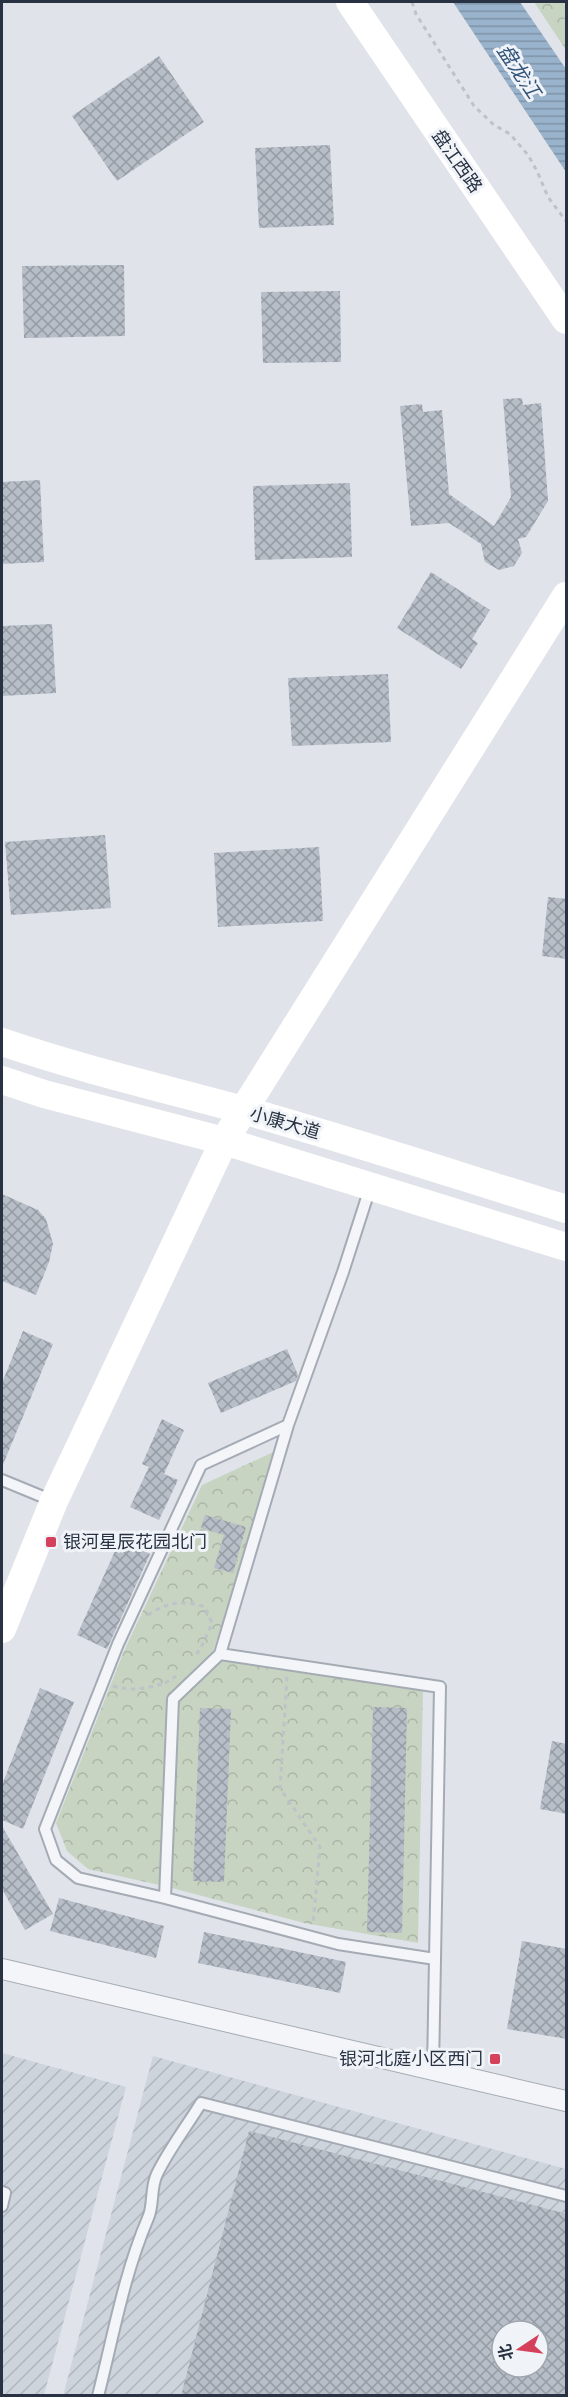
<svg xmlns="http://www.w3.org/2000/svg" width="568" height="2397" font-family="Poppins,'Noto Sans SC',sans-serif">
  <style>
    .industrial { fill: url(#industrial-furrows); fill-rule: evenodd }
    .forest { fill: url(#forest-crowns) }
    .water { fill: url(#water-rules) }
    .building { fill: url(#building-cross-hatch); fill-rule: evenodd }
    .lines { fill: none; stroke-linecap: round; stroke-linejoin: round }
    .lane-casing { stroke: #a5abb4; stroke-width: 14 }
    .street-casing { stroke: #a5abb4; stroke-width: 22 }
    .path { stroke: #bec2c9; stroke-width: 3; stroke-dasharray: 4.5 4.5; stroke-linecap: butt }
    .lane { stroke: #f3f5f8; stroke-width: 10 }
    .street { stroke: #f3f5f8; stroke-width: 20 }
    .secondary { stroke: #fff; stroke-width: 28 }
    .poi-dot { fill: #d5405a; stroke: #f0f3f7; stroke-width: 2 }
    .labels { text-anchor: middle; stroke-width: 6; stroke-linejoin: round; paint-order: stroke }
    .street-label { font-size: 18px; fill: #283242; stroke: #f0f3f7 }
    .poi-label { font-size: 18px; fill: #283242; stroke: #f0f3f7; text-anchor: start }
    .water-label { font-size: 20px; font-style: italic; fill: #305278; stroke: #f0f3f7 }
  </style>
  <defs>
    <pattern id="industrial-furrows" width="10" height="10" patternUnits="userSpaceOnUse" patternTransform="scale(1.5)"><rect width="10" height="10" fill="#ced4dc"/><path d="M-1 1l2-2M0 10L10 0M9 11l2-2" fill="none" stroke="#b1b6be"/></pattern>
    <pattern id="forest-crowns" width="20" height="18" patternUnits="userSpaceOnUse" patternTransform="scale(1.5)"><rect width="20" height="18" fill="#c7d4c1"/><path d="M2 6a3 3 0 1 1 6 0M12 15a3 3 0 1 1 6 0" fill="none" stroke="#abb6a7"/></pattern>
    <pattern id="water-rules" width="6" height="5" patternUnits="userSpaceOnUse" patternTransform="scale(1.5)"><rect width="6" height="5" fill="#9ab3cc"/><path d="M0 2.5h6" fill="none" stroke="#7e92a7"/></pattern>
    <pattern id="building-cross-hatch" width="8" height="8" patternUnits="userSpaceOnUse" patternTransform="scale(1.5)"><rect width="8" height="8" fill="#b7bec7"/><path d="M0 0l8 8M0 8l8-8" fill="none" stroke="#959ba3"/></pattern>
  </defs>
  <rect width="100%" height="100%" fill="#e0e4ea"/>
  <path class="industrial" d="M2 2053 126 2087 44 2395H2Z
    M153 2056 566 2169V2395L63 2396ZM502 2331H538V2367H502Z"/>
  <path class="forest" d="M534 2H566V50Z
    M282 1448 211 1657 423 1691 418 1943 304 1923 168 1887 88 1869 67 1851 56 1823 124 1651 202 1485Z"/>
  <path class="water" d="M453 2H520L566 69V172Z"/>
  <path class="building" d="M159 56 204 122 117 181 72 116Z
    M330 145 334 225 259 228 255 148Z
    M124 265 125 336 24 338 22 266Z
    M340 291 341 362 263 363 261 292Z
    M522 398 523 405 541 403 548 501 526 537 518 539 522 553 514 566 499 570 485 562 481 544 449 523 411 526 400 406 422 404 423 412 442 410 449 494 494 526 511 497 503 399Z
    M40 480 44 562 2 564V482Z
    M350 483 352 557 255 560 253 486Z
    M431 572 490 610 472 639 478 643 461 669 397 628Z
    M52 624 56 693 2 696V626Z
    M388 674 391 742 292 746 288 678Z
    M105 835 111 908 11 915 5 842Z
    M319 847 323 921 218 927 214 853Z
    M548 897 567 899V959L542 956Z
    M2 1194 38 1210 46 1219 53 1244 49 1262 36 1295 2 1281Z
    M23 1331 53 1344 2 1467V1383Z
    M287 1349 298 1375 296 1381 221 1413 208 1383Z
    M162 1419 184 1430 164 1474 178 1480 159 1520 130 1507 149 1467 142 1464Z
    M205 1515 246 1527 233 1573 214 1568 224 1535 201 1528Z
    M120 1540 150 1554 107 1649 77 1635Z
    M40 1688 74 1702 23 1829 2 1820V1785Z
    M373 1707 407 1708 402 1933 367 1932Z
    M200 1708 231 1709 224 1882 193 1881Z
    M552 1741 567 1744V1814L540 1809Z
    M2 1826 53 1914 25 1930 2 1889Z
    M59 1898 164 1926 156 1958 50 1931Z
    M204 1932 346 1962 340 1993 198 1963Z
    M522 1941 567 1949V2039L507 2029Z
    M249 2131 567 2214V2396H181ZM502 2331H538V2367H502Z"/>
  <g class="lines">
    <defs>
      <path id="lane" d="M288 1425 201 1465 118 1644 45 1829 56 1860 78 1878 165 1898 173 1699 220 1654 288 1425 343 1272 370 1188
        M2 1480 53 1501
        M165 1898 338 1944 435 1959 440 1687 220 1654
        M433 2069 435 1959
        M2 2192 5 2193 2 2206
        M98 2396C113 2337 124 2274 148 2218 154 2206 150 2188 157 2174 169 2149 187 2126 201 2103L566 2196"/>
      <path id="street" d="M2 1969 566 2101"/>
    </defs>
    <use href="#lane" class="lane-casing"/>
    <use href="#street" class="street-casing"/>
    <path class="path" d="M412 2 416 14 474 106 494 125 510 134 528 155 537 171 548 197 566 221
      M148 1615C166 1602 184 1600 205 1607L212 1623 204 1642 195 1657
      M287 1677 280 1788 320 1847 313 1924
      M165 1683 176 1676
      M113 1686C133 1692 147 1688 165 1683"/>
    <use href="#lane" class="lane"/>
    <use href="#street" class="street"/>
    <path class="secondary" d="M350 2 566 320
      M2 1042C81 1069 162 1088 243 1110 352 1141 459 1176 566 1209
      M2 1080 44 1094 224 1141 566 1247
      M2 1629 54 1501 224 1141 566 596"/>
  </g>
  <g class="poi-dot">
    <rect x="45" y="1536" width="12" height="12" rx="3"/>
    <rect x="489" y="2053" width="12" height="12" rx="3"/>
  </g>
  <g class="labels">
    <g class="street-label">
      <text transform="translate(457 161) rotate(55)" y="6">盘江西路</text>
      <text transform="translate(285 1123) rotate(16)" y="6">小康大道</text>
    </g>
    <g class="poi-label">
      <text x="63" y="1548">银河星辰花园北门</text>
      <text x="483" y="2065" text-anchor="end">银河北庭小区西门</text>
    </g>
    <g class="water-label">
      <text transform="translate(519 71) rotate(56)" y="7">盘龙江</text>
    </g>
  </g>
  <rect width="568" height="2397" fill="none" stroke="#283242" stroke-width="6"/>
  <g transform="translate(520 2349) rotate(257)"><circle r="28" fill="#f0f3f7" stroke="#a0a6af" stroke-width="1.5"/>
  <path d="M0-4.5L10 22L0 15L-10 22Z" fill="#d5405a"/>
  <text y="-9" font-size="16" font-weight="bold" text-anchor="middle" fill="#283242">北</text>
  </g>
</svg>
